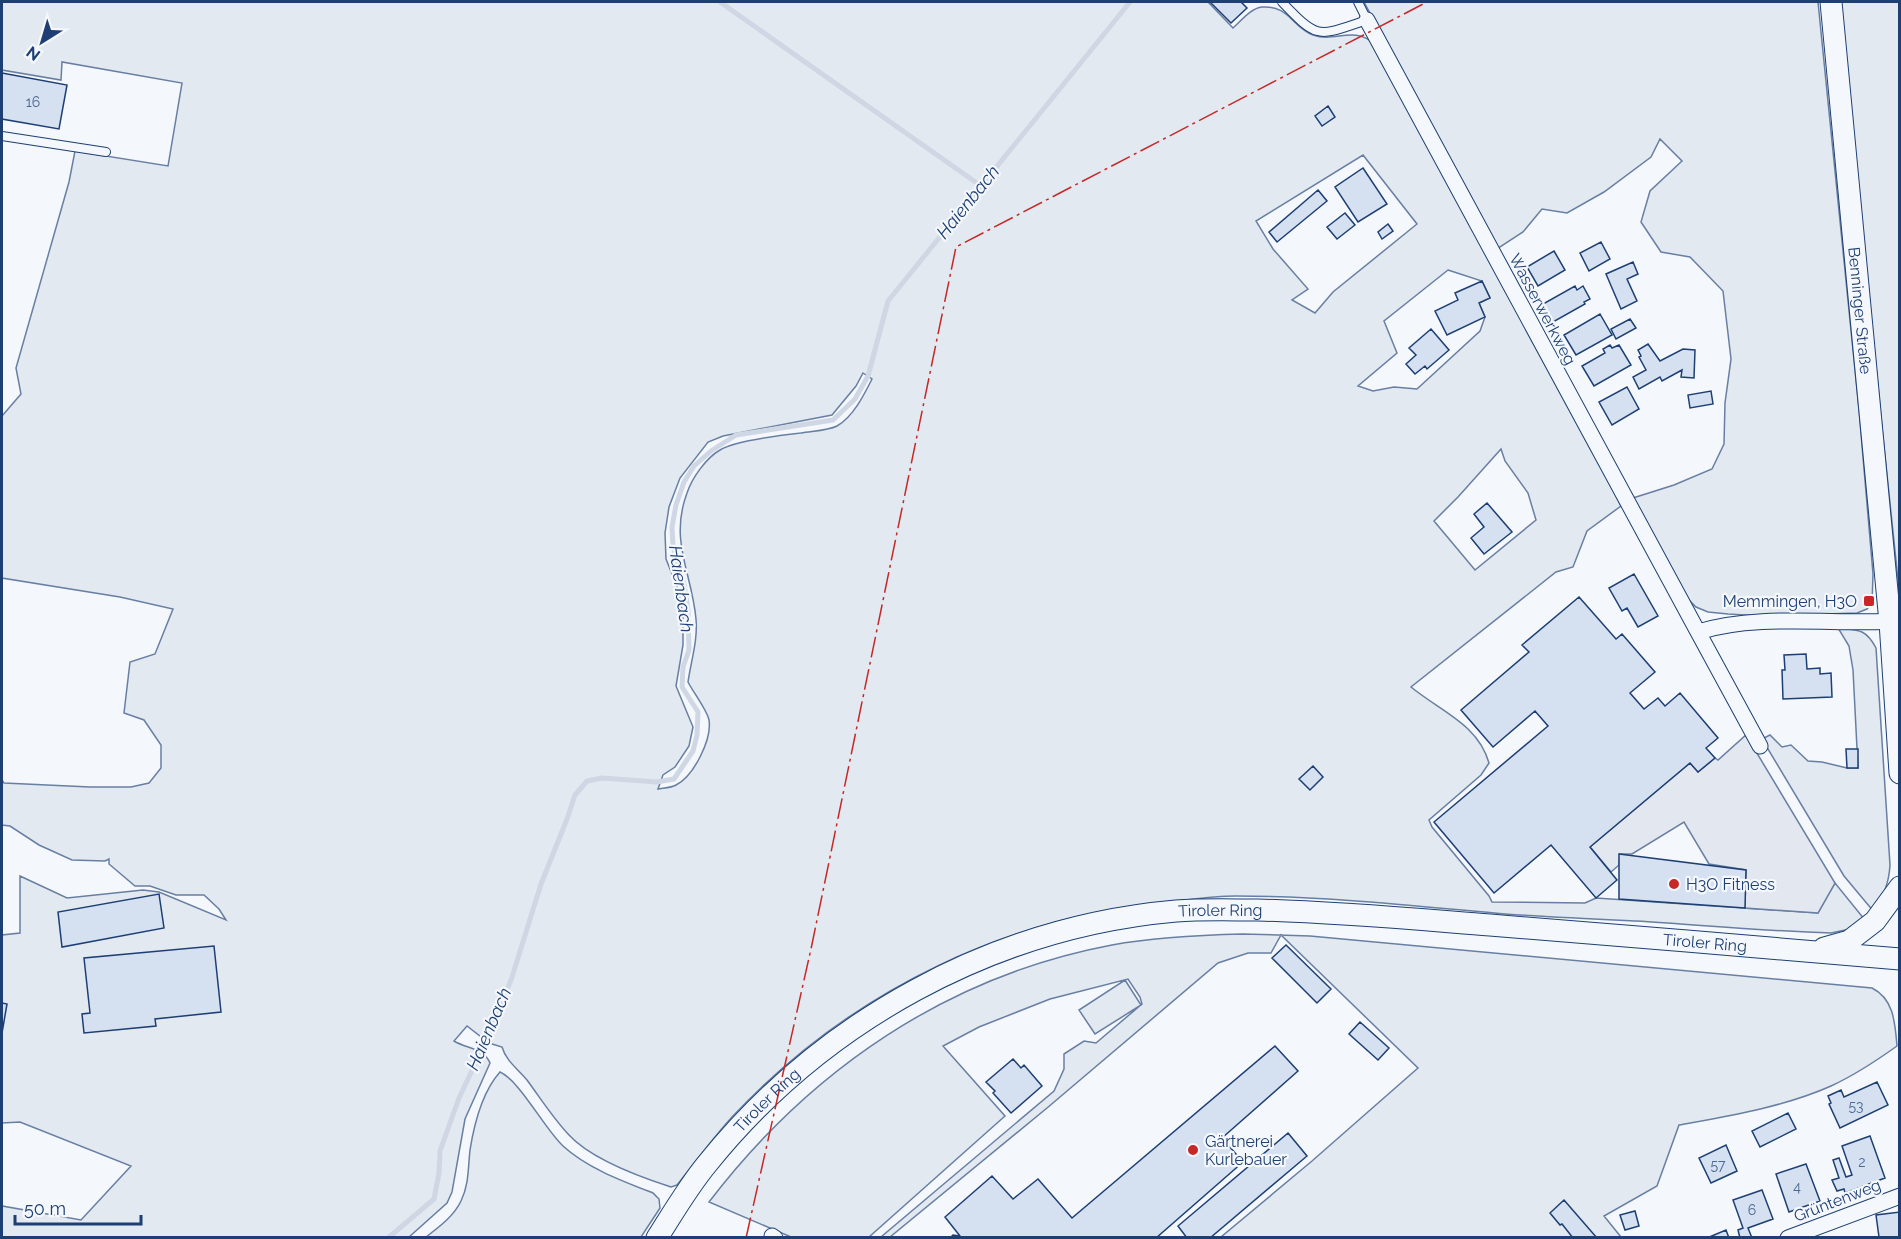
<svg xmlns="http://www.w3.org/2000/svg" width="1901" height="1239" font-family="Raleway,sans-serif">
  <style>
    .green { fill: #e3e9f0; stroke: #687fa3; stroke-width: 1.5; fill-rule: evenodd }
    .parking { fill: #e3e8f0; stroke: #687fa3; stroke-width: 1.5 }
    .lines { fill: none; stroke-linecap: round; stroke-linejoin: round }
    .stream { stroke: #cfd7e4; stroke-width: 5 }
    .building { fill: #d5e0f0; stroke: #1d3f73; stroke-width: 1.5 }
    .lane-casing { stroke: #1d3f73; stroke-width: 10 }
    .street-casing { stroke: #1d3f73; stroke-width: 17 }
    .secondary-casing { stroke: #1d3f73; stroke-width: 23 }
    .lane { stroke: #f4f7fb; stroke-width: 8 }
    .street { stroke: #f4f7fb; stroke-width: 15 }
    .secondary { stroke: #f4f7fb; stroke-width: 21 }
    .power { stroke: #c62828; stroke-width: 1.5; stroke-dasharray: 21 4.5 3 4.5; stroke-linecap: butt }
    .poi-dot { fill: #c62828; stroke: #f4f7fb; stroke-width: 2 }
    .labels { text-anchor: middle; stroke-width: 4.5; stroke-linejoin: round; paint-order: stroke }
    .number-label { font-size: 14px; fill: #4b6792 }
    .street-label { font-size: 16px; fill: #1d3f73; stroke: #f4f7fb }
    .poi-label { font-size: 16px; fill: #1d3f73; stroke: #f4f7fb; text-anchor: start }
    .water-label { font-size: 18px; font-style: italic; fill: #1d3f73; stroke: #f4f7fb }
  </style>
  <rect width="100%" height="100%" fill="#f4f7fb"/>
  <path class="green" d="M2 2H1208L1233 28C1241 21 1251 8 1262 7 1289 5 1292 27 1313 35 1336 43 1352 25 1375 44L1598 459 1621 506 1587 531 1573 567 1556 572 1411 687C1440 711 1478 724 1489 763L1481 775 1429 820 1432 827 1489 896 1492 902 1585 903 1596 898 1818 913 1835 883 1865 920 1850 929 1831 933C1766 931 1701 925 1636 921 1593 919 1549 917 1505 914 1416 906 1326 896 1236 896 1219 896 1202 898 1186 900 1012 913 852 989 732 1117 713 1138 695 1162 677 1185L671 1187C640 1177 592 1160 569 1135 553 1118 541 1099 527 1080 518 1069 506 1061 502 1047L489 1043 467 1026 454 1041C467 1049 484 1048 490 1063L465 1119 452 1192 447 1203 409 1237H2V1206L81 1220 131 1166 20 1122 2 1123V935L20 933V876L67 898 143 890 159 892 226 920 219 909 204 895H176L150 886H135L109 864V859L105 861 72 860 39 845 10 826 2 825V780L4 783 90 787H131L149 783 161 768V745L144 720 124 713 130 662 155 654 173 609 120 597 2 578V416L21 394 16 368 69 182 75 151 168 166 182 83 62 62 61 80 2 70ZM1363 155 1417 224 1333 292 1315 313 1292 300 1308 289 1273 249 1256 221ZM1448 270 1482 281 1490 298 1479 303 1485 317 1480 331 1417 389 1394 387 1373 391 1358 386 1397 353 1384 321ZM863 373 872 379C864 395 853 417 837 426 827 431 811 431 801 433 783 435 734 441 720 450 706 458 692 478 687 493 669 541 692 573 696 619 698 640 691 661 688 682 693 692 707 710 709 720 712 739 694 776 676 785 671 788 663 788 658 789L663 775 675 767 689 746 693 727 676 686 683 645V615L678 589 666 559 665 533 669 507 680 478 708 442 723 436 832 415 856 386ZM1501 449 1505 461 1528 493 1536 520 1475 570 1434 521 1458 497Z
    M1364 2H1818L1859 410 1873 574 1872 603 1867 609 1857 613 1763 616 1728 614 1708 612 1696 607 1687 598 1633 498 1674 485 1712 469 1724 444 1725 403 1731 359 1723 291 1690 257 1661 252 1641 222 1650 191 1682 161 1660 139 1651 157 1604 192 1567 213 1542 209 1523 232 1497 249Z
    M1840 2H1899V589L1882 427Z
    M1838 628C1859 630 1866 629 1876 648L1890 865C1889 884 1883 896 1874 912L1844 876 1762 739 1770 735 1782 747 1791 745 1808 761 1822 762 1847 768H1858L1853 670 1849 646Z
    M1243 934 1310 936 1872 988C1894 999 1895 1023 1897 1046 1876 1061 1855 1075 1831 1086 1784 1107 1728 1116 1679 1125L1657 1186 1604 1216 1621 1237H1221L1312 1161 1418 1068 1281 935 1271 953H1248L1218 963 1047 1108 890 1237H881L1054 1091 1064 1069V1054L1084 1041 1096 1043 1142 1004 1140 997 1128 979 1050 999 979 1027 943 1046 1005 1116 869 1237H791L709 1202C810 1070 947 976 1112 945 1155 937 1200 935 1243 934Z
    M1125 980 1141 1005 1095 1034 1079 1010Z
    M500 1072C520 1081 544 1128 563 1146 587 1168 622 1181 653 1193L659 1199 660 1208 641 1237H426C439 1227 454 1216 461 1201 469 1185 468 1168 470 1150 474 1125 482 1092 500 1072Z"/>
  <path class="parking" d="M1746 735 1835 883 1818 913 1745 908 1746 870 1709 864 1684 822 1632 854H1620L1619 865 1611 872 1590 847 1690 763 1698 772 1715 758 1718 760Z"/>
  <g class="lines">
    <path class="stream" d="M720 2 981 186
      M388 1238 434 1199 439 1173 440 1151 459 1098 498 1015 512 977 541 884 567 819 575 795 587 781 602 778 657 782 674 779 693 751 697 735 698 712 682 687 683 667 689 650 688 610 684 584 673 546 672 527 676 505 684 482 694 466 711 451 736 435 833 420 855 399 868 376 888 301 1130 2"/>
  </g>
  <path class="building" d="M1210 2H1241L1247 8 1231 23Z
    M2 73 67 85 59 129 2 119Z
    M1328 106 1335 117 1322 126 1315 116Z
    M1363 168 1387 204 1358 222 1335 187Z
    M1318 190 1327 201 1277 242 1269 232Z
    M1345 213 1355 225 1337 239 1327 227Z
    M1388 224 1393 231 1382 239 1378 232Z
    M1601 242 1610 259 1589 271 1580 253Z
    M1554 251 1565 270 1538 286 1527 267Z
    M1633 262 1638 274 1627 279 1637 301 1621 309 1606 274Z
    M1482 281 1490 298 1479 303 1485 317 1447 335 1435 311 1458 300 1455 293Z
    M1575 286 1577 290 1583 286 1590 299 1584 302 1585 304 1553 322 1543 304Z
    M1600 314 1612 335 1576 355 1564 335Z
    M1630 319 1636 328 1616 339 1611 329Z
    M1431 329 1449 350 1427 369 1425 366 1415 374 1406 364 1416 355 1409 348Z
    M1648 344 1660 361 1683 349 1695 350 1694 378 1681 377 1682 370 1662 381 1660 377 1639 389 1633 377 1646 370 1639 357 1641 356 1638 350Z
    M1610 345 1612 348 1619 345 1631 365 1594 386 1582 366 1605 353 1603 349Z
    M1627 387 1639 409 1612 425 1599 402Z
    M1711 391 1713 404 1690 408 1688 395Z
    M1487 503 1512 532 1484 554 1471 538 1484 527 1474 514Z
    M1634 574 1658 616 1638 627 1627 608 1622 611 1609 588Z
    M1579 597 1616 639 1622 634 1655 672 1630 693 1644 709 1658 698 1665 706 1680 693 1718 738 1706 748 1715 758 1698 772 1690 763 1590 847 1617 880 1596 898 1551 845 1494 893 1434 822 1548 726 1535 711 1493 747 1461 710 1529 652 1522 645Z
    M1806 654 1807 669 1820 668V674L1831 673 1832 697 1783 699 1782 670H1785L1784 655Z
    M1846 749H1858V768H1847Z
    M1313 766 1323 777 1310 790 1299 779Z
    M1619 854 1746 870 1745 908 1619 899Z
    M159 894 164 928 62 947 58 912Z
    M1286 945 1331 989 1317 1003 1272 958Z
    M214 946 221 1012 155 1019 156 1026 84 1033 82 1014 90 1013 84 958Z
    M2 1003 7 1004 2 1033Z
    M1360 1022 1389 1048 1378 1060 1349 1034Z
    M1275 1046 1298 1071 1222 1138 1243 1162 1156 1238H950L953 1235 960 1236 945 1217 992 1176 1013 1199 1038 1179 1072 1218Z
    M1013 1059 1021 1068 1024 1065 1042 1086 1011 1113 993 1093 995 1091 986 1082Z
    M1877 1082 1888 1105 1840 1128 1829 1104 1831 1103 1828 1096 1841 1090 1844 1097Z
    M1788 1113 1796 1129 1760 1147 1752 1131Z
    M1288 1133 1307 1156 1210 1238H1187L1178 1226Z
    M1870 1136 1885 1178 1845 1193 1844 1189 1837 1191 1832 1180 1839 1178 1833 1160 1839 1158 1846 1177 1852 1175 1842 1146Z
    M1726 1145 1737 1171 1711 1183 1699 1158Z
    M1806 1164 1820 1201 1789 1212 1776 1174Z
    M1762 1190 1773 1219 1748 1228 1752 1238H1740L1738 1230 1743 1228 1733 1200Z
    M1564 1200 1597 1238H1573L1562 1224 1560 1225 1550 1213Z
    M1635 1211 1639 1226 1625 1230 1620 1215Z
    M1900 1212V1238L1879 1237 1876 1215Z
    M1726 1230 1729 1238H1707Z"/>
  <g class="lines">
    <defs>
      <path id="lane" d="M1282 2C1319 41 1318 36 1367 20L1358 2
        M2 136 106 152"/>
      <path id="street" d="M1367 20 1698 632C1758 613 1836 625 1899 621
        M1698 632 1760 746
        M772 1236 775 1238
        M1788 1238 1900 1196"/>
      <g id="secondary">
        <path id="s1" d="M1831 2 1890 622 1900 773"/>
        <path d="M1824 948 1849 941 1875 921 1900 887"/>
        <path id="s2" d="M657 1238C673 1213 688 1187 707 1164 822 1021 993 927 1176 911 1203 909 1231 910 1258 910 1336 912 1413 919 1490 925 1627 936 1763 947 1900 959"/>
      </g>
    </defs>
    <use href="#lane" class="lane-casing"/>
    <use href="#street" class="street-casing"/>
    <use href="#secondary" class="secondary-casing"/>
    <use href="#lane" class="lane"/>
    <use href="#street" class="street"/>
    <use href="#secondary" class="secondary"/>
    <path class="power" d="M746 1238 811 949 956 247 1427 2"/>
  </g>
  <g class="poi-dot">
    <rect x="1863" y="595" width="12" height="12" rx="3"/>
    <circle cx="1674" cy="884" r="6"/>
    <circle cx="1193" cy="1150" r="6"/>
  </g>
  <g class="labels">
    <g class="number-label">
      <text x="33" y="107">16</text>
      <text x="1856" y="1111">53</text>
      <text x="1862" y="1167">2</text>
      <text x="1718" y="1170">57</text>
      <text x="1797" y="1192">4</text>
      <text x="1752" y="1215">6</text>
    </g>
    <g class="street-label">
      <text transform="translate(1543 309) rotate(62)" y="6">Wasserwerkweg</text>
      <text dy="6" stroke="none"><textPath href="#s1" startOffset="310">Benninger Straße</textPath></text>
      <text dy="6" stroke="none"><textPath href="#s2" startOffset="681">Tiroler Ring</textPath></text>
      <text dy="6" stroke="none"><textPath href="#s2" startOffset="1167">Tiroler Ring</textPath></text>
      <text dy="6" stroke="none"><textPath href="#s2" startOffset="177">Tiroler Ring</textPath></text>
      <text transform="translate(1837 1200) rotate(-21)" y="6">Grüntenweg</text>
    </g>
    <g class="poi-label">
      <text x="1857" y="607" text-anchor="end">Memmingen, H3O</text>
      <text x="1686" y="890">H3O Fitness</text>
      <text x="1205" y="1147">Gärtnerei<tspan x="1205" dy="18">Kurlebauer</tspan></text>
    </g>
    <g class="water-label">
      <text transform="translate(968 202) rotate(-51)" y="6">Haienbach</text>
      <text transform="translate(681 589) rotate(82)" y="6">Haienbach</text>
      <text transform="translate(489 1029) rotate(-67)" y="6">Haienbach</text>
    </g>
  </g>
  <rect width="1901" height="1239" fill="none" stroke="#1d3f73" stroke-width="6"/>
  <g transform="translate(42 42) rotate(217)" stroke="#f4f7fb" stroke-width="4.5" paint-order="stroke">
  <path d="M0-4.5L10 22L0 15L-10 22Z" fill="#1d3f73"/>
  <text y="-9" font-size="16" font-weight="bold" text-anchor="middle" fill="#1d3f73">N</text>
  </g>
  <path d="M15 1215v9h126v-9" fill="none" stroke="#1d3f73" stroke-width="3"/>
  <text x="24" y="1215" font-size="18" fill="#1d3f73" stroke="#f4f7fb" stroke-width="4.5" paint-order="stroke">50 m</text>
</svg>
